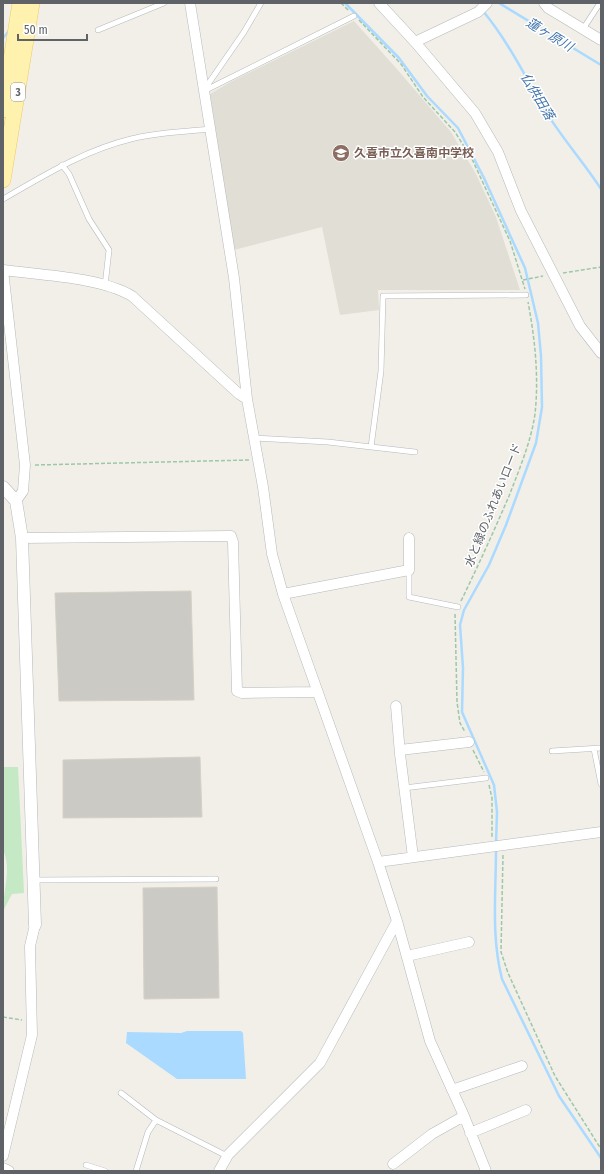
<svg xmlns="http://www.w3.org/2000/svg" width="604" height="1174" font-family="'Fira Sans Condensed','Noto Sans JP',sans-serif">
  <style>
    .education { fill: #e1ded6 }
    .green { fill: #c5e8c5 }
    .water { fill: #aadaff }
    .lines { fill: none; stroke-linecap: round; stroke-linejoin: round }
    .stream { stroke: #aadaff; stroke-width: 2.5 }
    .building { fill: #cccac5; stroke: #d6d1c6 }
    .service-casing { stroke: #b5b8bc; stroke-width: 6 }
    .minor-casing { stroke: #b5b8bc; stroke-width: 11 }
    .tertiary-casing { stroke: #b5b8bc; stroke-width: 13 }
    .primary-casing { stroke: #f2c960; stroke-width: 16 }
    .path { stroke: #9cc7a9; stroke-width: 1.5; stroke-dasharray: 4 2; stroke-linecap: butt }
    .service { stroke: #fff; stroke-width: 5 }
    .minor { stroke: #fff; stroke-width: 10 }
    .tertiary { stroke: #fff; stroke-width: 12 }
    .primary { stroke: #fff2af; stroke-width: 15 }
    .labels { text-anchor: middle; stroke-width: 3; stroke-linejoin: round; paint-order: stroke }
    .shield { fill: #fff; stroke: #8f9295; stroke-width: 1 }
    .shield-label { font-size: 11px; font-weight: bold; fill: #5f6368 }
    .education-label { font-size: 12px; font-weight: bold; fill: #785e54; stroke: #fff; text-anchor: start }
    .street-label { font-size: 12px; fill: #5f6368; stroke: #fff }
    .water-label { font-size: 13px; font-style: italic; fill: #4174aa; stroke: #fff }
  </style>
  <rect width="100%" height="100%" fill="#f1efe8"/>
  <path class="education" d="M354 21 396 68 451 132 476 174 496 217 520 290H378L379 310 340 315 322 227 234 250 210 94 234 80Z"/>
  <path class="green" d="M3 767H18L24 893 12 894 3 911C3 891 12 869 3 850Z"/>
  <path class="water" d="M187 1031H241L243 1033 246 1079H177L126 1043 127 1032 181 1033Z"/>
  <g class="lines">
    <path class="stream" d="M345 3 399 58 427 96 458 128 484 178 525 268 538 323 541 356 542 407 536 443 506 525 489 565 464 610 460 625 463 668 462 712 494 785 497 812 496 844
      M499 3 601 65
      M483 11C507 40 524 74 543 107 560 136 583 161 601 189
      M3 38 9 31
      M496 849C496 893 491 936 502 979L559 1096 601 1158"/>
  </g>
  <path class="building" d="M191 591 194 700 59 701 55 593Z
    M200 757 202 817 63 818V760Z
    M217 887 219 998 144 999 143 888Z"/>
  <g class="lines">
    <defs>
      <path id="service" d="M583 29 600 3
        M98 30 164 3
        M204 90 244 32 261 3
        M204 91 354 16
        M62 165 69 174 89 219 109 250 105 286
        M3 199C43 176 85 150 131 139 156 132 184 132 210 129
        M254 438 328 442 415 452
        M371 447 381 371 383 296 526 295
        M409 570V597L458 607
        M594 749 601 784
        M552 751 601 748
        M404 788 486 778
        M34 880 216 879
        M121 1093 156 1120 227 1156
        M86 1165 105 1171
        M136 1171 148 1132 156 1120"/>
      <path id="minor" d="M190 3 234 278 247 399 263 487 272 554 283 594 378 862 397 921 430 1041 464 1116 486 1171
        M379 3 415 42 475 113 498 152 521 211 580 326 601 353
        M544 3 548 8 601 40
        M415 42 478 12 487 3
        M3 270C40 275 100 277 132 296L239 394 247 399
        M3 270 25 465 23 491 16 501
        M22 538 231 536 233 542 237 691 242 693 318 692
        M283 594 409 570V538
        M396 706 400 754 413 857
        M400 750 469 742
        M378 862 601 832
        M407 956 469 942
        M452 1090 522 1066
        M470 1133 526 1110
        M3 1156 32 1035 30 946 35 925
        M393 1164 432 1134 464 1116
        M3 1168 9 1171
        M219 1171 228 1155 320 1063 397 921"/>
      <path id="tertiary" d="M3 487 16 501 22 538 35 925"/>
      <path id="primary" d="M3 110 20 3
        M3 180 32 3"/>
    </defs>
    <use href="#service" class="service-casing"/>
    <use href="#minor" class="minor-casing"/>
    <use href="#tertiary" class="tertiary-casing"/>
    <use href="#primary" class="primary-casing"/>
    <path class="path" d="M341 3 349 11
      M359 20 401 64 423 97 455 132 472 159 510 241 525 289
      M563 273 601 267
      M523 280 543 276
      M35 465 249 460
      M461 601C478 566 494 531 509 496 519 470 531 442 535 414 539 377 535 339 528 302
      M455 614 457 702 460 723 465 732
      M473 750 484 772
      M489 785 492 798V837
      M503 855 501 952 508 973 555 1076 601 1149
      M3 1017 22 1020"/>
    <use href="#service" class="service"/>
    <use href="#minor" class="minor"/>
    <use href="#tertiary" class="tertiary"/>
    <use href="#primary" class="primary"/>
  </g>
  <defs>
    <symbol id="school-disc" viewBox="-11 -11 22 22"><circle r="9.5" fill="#8d6e63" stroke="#fff"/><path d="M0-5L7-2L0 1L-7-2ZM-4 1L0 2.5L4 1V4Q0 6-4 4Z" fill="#fff"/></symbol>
  </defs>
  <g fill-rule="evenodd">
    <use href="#school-disc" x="331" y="143" width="20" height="20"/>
  </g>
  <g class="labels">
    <rect class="shield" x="11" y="83" width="14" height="18" rx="3"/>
    <g class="shield-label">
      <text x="18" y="96">3</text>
    </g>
    <g class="education-label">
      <text x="354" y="157">久喜市立久喜南中学校</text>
    </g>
    <g class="street-label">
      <text transform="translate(493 505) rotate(-68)" y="4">水と緑のふれあいロード</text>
    </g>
    <g class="water-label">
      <text transform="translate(550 34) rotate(31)" y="5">蓮ヶ原川</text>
      <text transform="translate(538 96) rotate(59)" y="5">仏供田落</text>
    </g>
  </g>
  <rect width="604" height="1174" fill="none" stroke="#5f6368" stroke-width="8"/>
  <path d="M18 34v6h69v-6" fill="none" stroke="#5f6368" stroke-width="2"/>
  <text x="24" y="34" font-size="12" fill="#5f6368" stroke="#ffffff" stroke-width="3" paint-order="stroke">50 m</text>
</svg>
